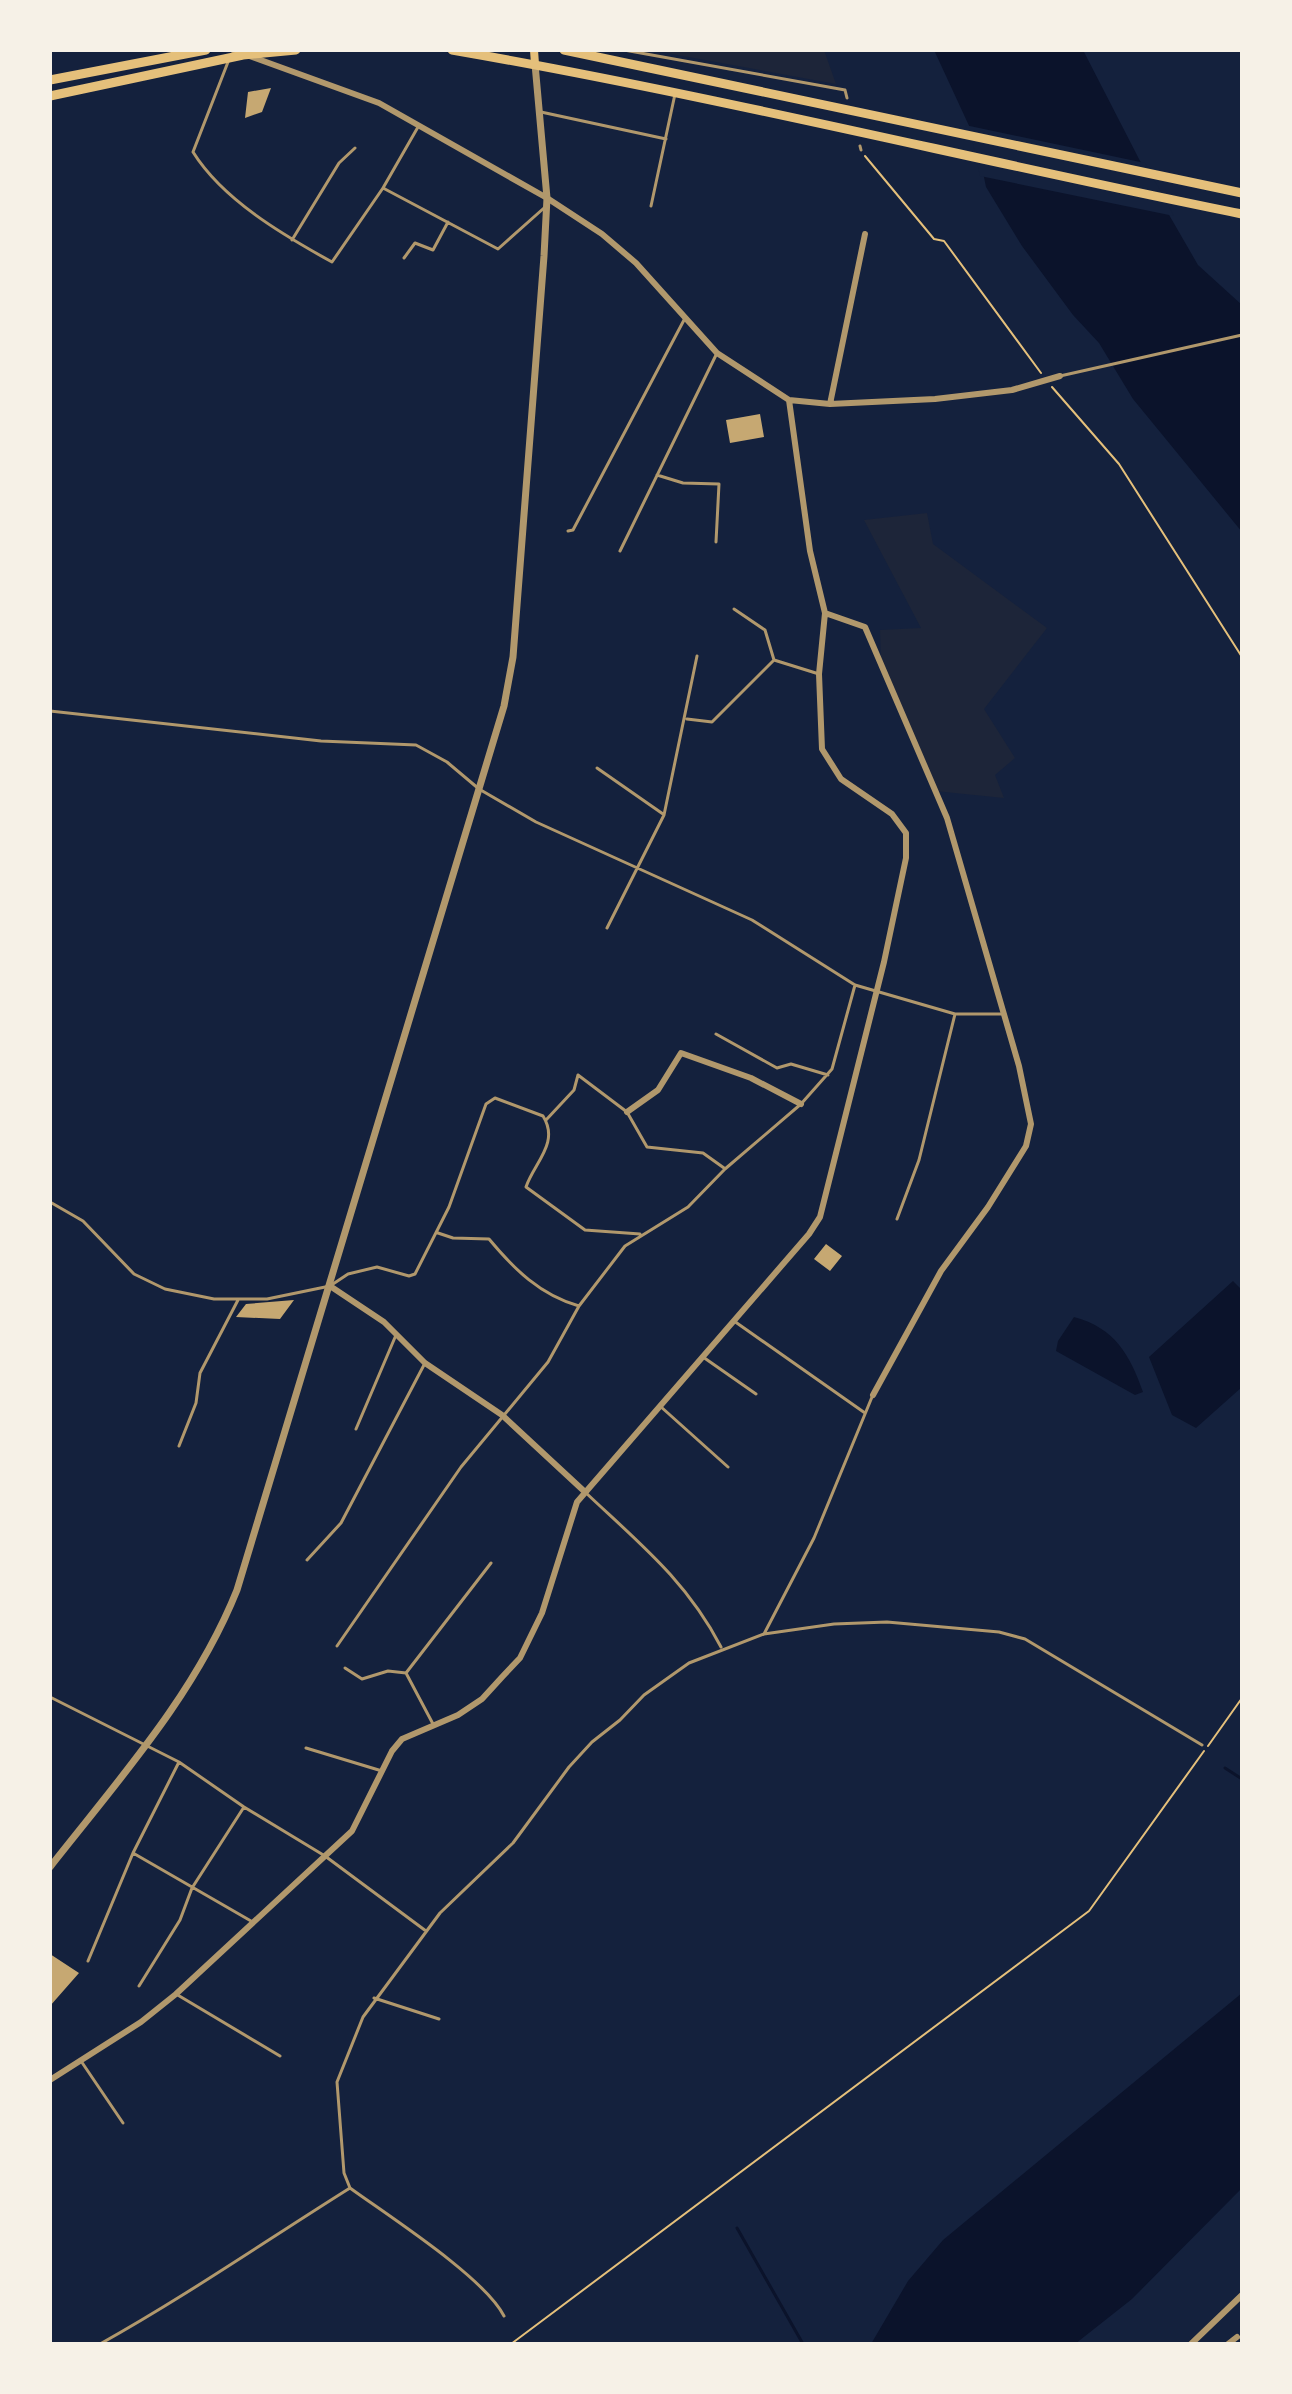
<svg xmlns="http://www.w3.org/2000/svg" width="1292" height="2394" font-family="Barlow,sans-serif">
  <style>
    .green { fill: #1d2539 }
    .water { fill: #0b132b }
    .pier { fill: #14213d }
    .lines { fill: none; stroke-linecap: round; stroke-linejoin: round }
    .stream { stroke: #0b132b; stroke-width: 3 }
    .building { fill: #c6a872 }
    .path { stroke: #e5c07b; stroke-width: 2 }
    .service { stroke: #b1986c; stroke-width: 3 }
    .minor { stroke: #b1986c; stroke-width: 6 }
    .tertiary { stroke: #b1986c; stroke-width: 7 }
    .secondary { stroke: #e5c07b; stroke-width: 8 }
    .primary { stroke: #e5c07b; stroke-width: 9 }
  </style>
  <rect width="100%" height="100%" fill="#14213d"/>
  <path class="green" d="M655 50H824L836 84 672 54Z
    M927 513 933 544 1047 628 984 709 1015 758 995 775 1004 798 935 791 881 663 880 630 921 628 864 520Z"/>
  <path class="water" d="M934 50H1083L1157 194 1198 265 1242 305V532L1133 399 1099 343 1073 315 1022 246 986 187 977 143Z
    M1233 1281 1242 1290V1387L1196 1428 1172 1415 1149 1357Z
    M1074 1317C1115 1328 1130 1355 1143 1392L1135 1395 1056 1351 1058 1341Z
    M1242 1993V2188L1132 2299 1075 2344H871L908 2281 943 2240Z"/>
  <path class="pier" d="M965 125 1145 163 1174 216 980 176 973 144Z"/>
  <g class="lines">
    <path class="stream" d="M1225 1768 1242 1779
      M737 2228 803 2344"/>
  </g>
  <path class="building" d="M271 88 262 112 245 118 248 92Z
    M760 414 764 437 730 443 726 420Z
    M826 1244 842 1256 830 1271 814 1259Z
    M294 1300 280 1319 236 1317 246 1304Z
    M50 1954 79 1973 50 2006Z"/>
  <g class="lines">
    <path class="path" d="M865 156 934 239 944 241 1041 373
      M1052 387 1119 464 1242 657
      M1208 1746 1242 1698
      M511 2344 1089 1911 1204 1751"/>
    <path class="service" d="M624 50 845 90 847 98
      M228 62 193 152C223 200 283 235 332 262L383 188 418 127
      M541 112 666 139
      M860 146 861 150
      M383 188 498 249 544 208
      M651 206 675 94
      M292 240 339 163 355 148
      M404 258 415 243 433 250 448 222
      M1060 376 1242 335
      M657 475 683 483 719 484 716 542
      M568 531 573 530 684 320
      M620 551 717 353
      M734 609 765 630 774 660 819 674
      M50 711 321 741 416 745 447 762 479 789 536 822 752 920 855 985 955 1014H1001
      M687 719 712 722 774 660
      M597 768 663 814
      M607 928 664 815 697 656
      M716 1034 777 1068 791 1064 828 1075
      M546 1120 574 1090 578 1075 627 1112 647 1147 703 1153 724 1168
      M50 1202 83 1221 134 1274 165 1289 214 1299H267L330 1286 348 1274 377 1267 409 1276 415 1274 449 1207 486 1104 495 1098 543 1116C560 1143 534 1163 526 1187L585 1230 640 1234
      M897 1219 919 1160 955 1014
      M438 1233 453 1238 489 1239C514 1269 540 1295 579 1306
      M734 1321 865 1413
      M703 1357 756 1394
      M660 1406 728 1467
      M356 1429 396 1335
      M179 1446 196 1403 200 1373 238 1300
      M585 1492C639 1543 686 1580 721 1647
      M50 1540V1549
      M307 1560 341 1523 425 1363
      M764 1634 814 1538 872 1397
      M337 1646 461 1467 548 1362 579 1306 625 1246 688 1207 725 1169 801 1104 832 1069 855 985
      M345 1668 362 1679 388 1671 406 1673
      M50 1697 179 1762 244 1807 325 1856 426 1931
      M433 1724 406 1673 491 1563
      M306 1748 382 1771
      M133 1853 251 1921
      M88 1961 133 1853 179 1762
      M139 1986 180 1920 192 1888 244 1807
      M176 1994 280 2056
      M374 1998 439 2019
      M81 2061 123 2123
      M504 2316C484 2277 390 2217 350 2188L344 2173 337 2082 363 2017 440 1913 513 1843 569 1767 592 1742 620 1720 644 1695 689 1663 764 1634 834 1624 887 1622 999 1632 1025 1639 1202 1745
      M100 2344C186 2296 267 2240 350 2188"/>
    <path class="minor" d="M233 50 379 103 547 198 602 234 636 263 717 353 789 400 830 404 935 399 1012 390 1060 376
      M830 404 865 234
      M825 613 865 627 947 818 1019 1066 1031 1124 1026 1146 988 1207 941 1271 873 1395
      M627 1112 658 1090 681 1053 751 1078 801 1104
      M330 1286 384 1322 425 1363 502 1415 585 1492
      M50 2080 141 2022 176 1994 352 1831 392 1751 402 1739 458 1715 482 1699 503 1676 520 1658 542 1613 577 1502 809 1234 820 1217 884 962 906 858V833L892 814 841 779 822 749 819 674 825 613 810 551 789 400
      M1191 2344 1242 2295
      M1228 2344 1237 2337"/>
    <path class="tertiary" d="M50 1867C119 1779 195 1695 237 1590L504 706 513 657 544 256 547 198 535 64"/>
    <path class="secondary" d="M534 50 535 64"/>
    <path class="primary" d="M452 50C717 96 978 161 1242 214
      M564 50 1242 193
      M50 80 206 50
      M50 96 243 55 296 50"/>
  </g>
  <rect width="1292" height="2394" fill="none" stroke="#f6f1e7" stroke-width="104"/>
</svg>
